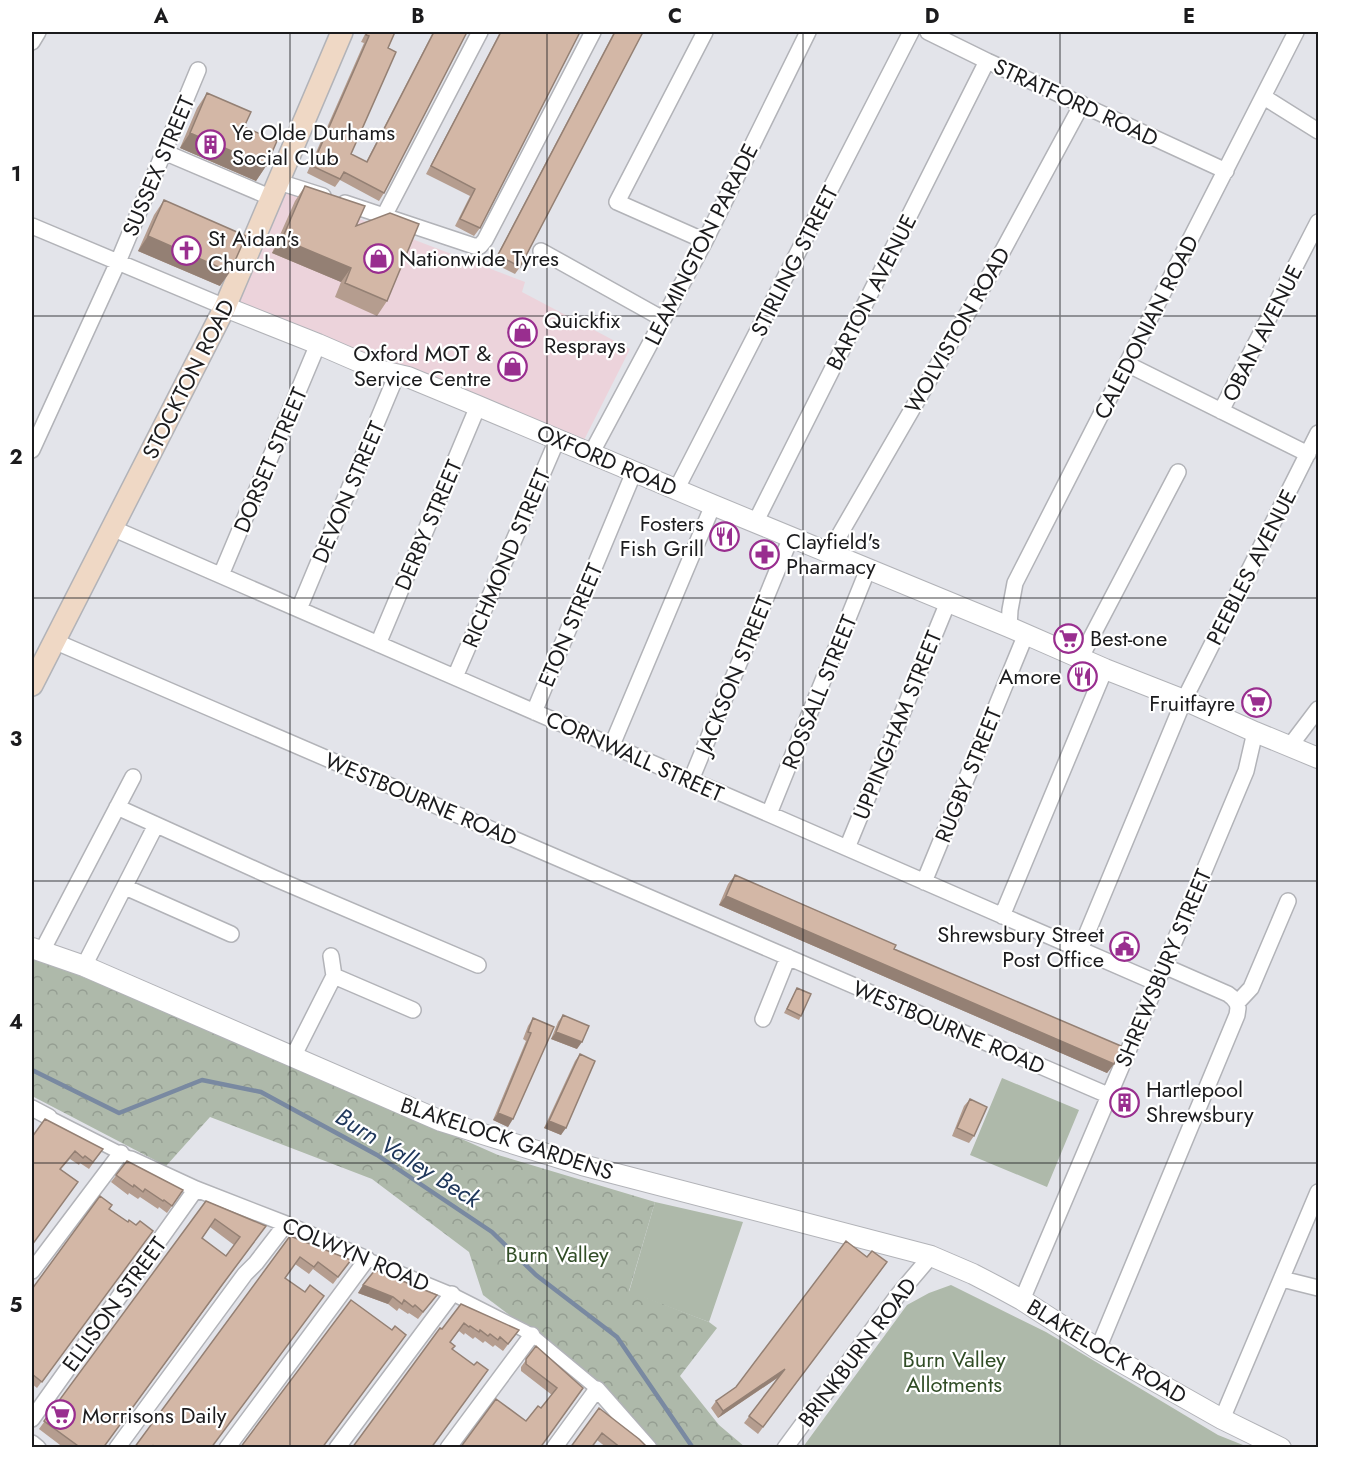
<svg xmlns="http://www.w3.org/2000/svg" width="1350" height="1479" font-family="Jost,sans-serif">
  <style>
    .commercial { fill: #ecd3db }
    .green { fill: #aeb9aa }
    .forest { fill: url(#forest-crowns) }
    .lines { fill: none; stroke-linecap: round; stroke-linejoin: round }
    .stream { stroke: #7989a1; stroke-width: 4.5 }
    .pedestrian-casing { stroke: #b2b3b8; stroke-width: 15 }
    .minor-casing { stroke: #b2b3b8; stroke-width: 18 }
    .tertiary-casing { stroke: #b2b3b8; stroke-width: 22 }
    .secondary-casing { stroke: #b2b3b8; stroke-width: 24 }
    .pedestrian { stroke: #fff; stroke-width: 12 }
    .minor { stroke: #fff; stroke-width: 15 }
    .tertiary { stroke: #fff; stroke-width: 20 }
    .secondary { stroke: #efd8c5; stroke-width: 21 }
    .wall { fill: #b59d8f; fill-rule: evenodd }
    .shaded-wall { fill: #948074 }
    .building { fill: #d3b7a6; stroke: #948074; stroke-width: 1.5; fill-rule: evenodd }
    .grid { fill: none; stroke: #1b1b1d; stroke-width: 1.5; stroke-opacity: 0.55 }
    .labels { text-anchor: middle; stroke-width: 4.5; stroke-linejoin: round; paint-order: stroke }
    .street-label { font-size: 22px; fill: #1b1b1d; stroke: #fff }
    .poi-label { font-size: 22px; fill: #1b1b1d; stroke: #fff; text-anchor: start }
    .park-label { font-size: 22px; fill: #314d26; stroke: #fff }
    .water-label { font-size: 24px; font-style: italic; fill: #20385c; stroke: #fff }
    .neatline { fill: none; stroke: #1b1b1d; stroke-width: 2 }
    .grid-label { font-size: 20px; text-anchor: middle; font-weight: bold; fill: #1b1b1d }
  </style>
  <defs>
    <pattern id="forest-crowns" width="20" height="18" patternUnits="userSpaceOnUse" patternTransform="scale(1.5)"><rect width="20" height="18" fill="#aeb9aa"/><path d="M2 6a3 3 0 1 1 6 0M12 15a3 3 0 1 1 6 0" fill="none" stroke="#959e92"/></pattern>
  </defs>
  <rect width="100%" height="100%" fill="#e3e4ea"/>
  <path class="commercial" d="M281 189 525 282 522 292 630 349 584 440 232 301Z"/>
  <path class="green" d="M1002 1078 1079 1110 1047 1187 970 1155Z
    M655 1202 743 1222 709 1322 629 1292Z
    M951 1285 1046 1332 1218 1435 1248 1447H803L907 1305 929 1293Z"/>
  <path class="forest" d="M32 956 255 1048 498 1155 655 1202 629 1291 709 1322 717 1328 680 1376 719 1425 745 1447H652L602 1385 483 1295 469 1252 372 1179 210 1117 166 1166 32 1096Z"/>
  <g class="lines">
    <path class="stream" d="M32 1070 119 1113 202 1080 261 1092 377 1155 492 1232 536 1275 617 1337 693 1448"/>
    <defs>
      <path id="pedestrian" d="M49 1117 128 1157
        M367 1259 452 1294 523 1330 532 1335 597 1389"/>
      <path id="minor" d="M705 32 617 202 705 241
        M928 32 987 61 1226 171
        M32 42 38 32
        M1264 97 1318 131
        M164 152 272 198
        M279 182 323 196
        M345 203 474 246H480L485 240 593 32
        M384 216 480 32
        M32 226 225 307
        M541 251 663 319
        M1127 364 1308 454
        M1221 411 1318 222
        M32 450 118 262 198 70
        M591 454 705 241 808 32
        M676 490 911 32
        M755 523 987 61
        M112 528 1157 983
        M829 553 988 278 1082 104
        M221 575 318 344
        M299 609 397 374
        M1009 627 1010 610 1015 583 1296 32
        M54 641 1110 1096
        M378 644 478 406
        M1081 657 1178 472
        M455 677 557 440
        M534 712 634 472
        M612 745 713 505
        M1290 746 1318 709
        M691 780 791 537
        M117 807 274 878 478 965
        M769 814 868 569
        M847 848 948 602
        M924 882 1026 634
        M125 887 231 934
        M1002 916 1105 669
        M1080 950 1184 700 1318 433
        M42 951 133 777
        M84 966 156 825
        M1164 966 1228 994 1233 998 1237 1003
        M334 976 413 1010
        M1237 1003 1251 988 1288 901
        M763 1019 788 957
        M293 1057 334 976 331 956
        M32 1108 49 1117
        M131 1159 196 1189 286 1224 367 1259 227 1448
        M32 1271 121 1153
        M1282 1279 1318 1288
        M1022 1300 1157 983 1246 771 1255 732
        M1098 1349 1237 1015 1238 1008 1237 1003
        M32 1419 196 1189
        M1222 1419 1318 1192
        M32 1443 38 1448
        M117 1448 245 1274 256 1263 286 1224
        M337 1448 452 1294
        M448 1448 532 1335
        M554 1448 597 1389 649 1448
        M785 1448 898 1295 931 1256"/>
      <path id="tertiary" d="M225 307 318 344 378 370 408 377 478 406 713 505 1009 627 1105 669 1184 700 1255 732 1318 758
        M32 948 84 966 441 1121 582 1165 931 1256 973 1274 998 1287 1022 1300 1098 1349 1222 1419 1281 1448"/>
      <path id="secondary" d="M32 685 225 307 342 32"/>
    </defs>
    <use href="#pedestrian" class="pedestrian-casing"/>
    <use href="#minor" class="minor-casing"/>
    <use href="#tertiary" class="tertiary-casing"/>
    <use href="#secondary" class="secondary-casing"/>
    <use href="#pedestrian" class="pedestrian"/>
    <use href="#minor" class="minor"/>
    <use href="#tertiary" class="tertiary"/>
    <use href="#secondary" class="secondary"/>
  </g>
  <path class="wall" d="M366 32H395L388 48 351 154 366 162 433 32H467L384 193 379 201 340 180 335 187 307 173 364 43 361 42Z
    M500 32H580L480 228 474 236 455 226 470 196 426 174Z
    M614 32H643L520 267 515 274 493 263Z
    M207 93 244 127 266 166 256 181 180 148 197 108Z
    M305 186 356 226 387 301 377 316 335 297 341 282 272 253 295 201Z
    M164 200 220 286 138 251 154 215Z
    M735 875 1114 1064 1107 1073 719 905 728 884Z
    M797 988 801 1016 799 1020 784 1013Z
    M563 1015 577 1049 551 1039 558 1022Z
    M533 1018 554 1027 508 1127 493 1120 526 1041 523 1039 528 1026Z
    M580 1054 561 1135 544 1128 575 1061Z
    M970 1099 974 1136 969 1143 952 1136 964 1106Z
    M32 1137 103 1149 89 1169 80 1163 79 1165 70 1159 61 1169 32 1246Z
    M127 1161 183 1190 167 1213 159 1207 158 1209 140 1197 138 1199 129 1193 128 1195 111 1182Z
    M206 1201 266 1226 103 1448H64L39 1429ZM210 1227 234 1245 226 1256 202 1238Z
    M109 1209 128 1222 153 1231 37 1388 32 1384V1289Z
    M290 1236 351 1260 333 1284 313 1269 309 1274 295 1264 285 1278 211 1448H134Z
    M867 1257 887 1262 758 1434 744 1423 779 1377 718 1418 711 1408 716 1401 736 1387Z
    M363 1285 437 1295 418 1319 409 1313 408 1314 399 1308 397 1311 388 1304 358 1293Z
    M461 1304 519 1330 503 1351 495 1345 493 1347 485 1341 483 1343 475 1337 473 1339 465 1333 464 1335 459 1331 450 1342 452 1349 431 1448 442 1329Z
    M536 1346 583 1388 540 1448 526 1421 541 1408 552 1395 521 1371V1367Z
    M599 1408 648 1448H607L597 1440Z"/>
  <path class="shaded-wall" d="M190 133 266 166 256 181 180 148Z
    M148 236 230 272 220 286 138 251Z
    M282 239 351 268 341 282 272 253Z
    M726 896 1114 1064 1107 1073 719 905Z
    M556 1032 582 1042 577 1049 551 1039Z
    M498 1113 513 1119 508 1127 493 1120Z
    M549 1121 566 1128 561 1135 544 1128Z
    M363 1285 393 1297 388 1304 358 1293Z
    M785 1369 780 1376 718 1418 723 1411Z"/>
  <path class="building" d="M367 32H395L388 48 396 52 351 154 367 162 434 32H467L384 193 344 172 340 179 312 166 369 36 366 35Z
    M501 32H580L480 228 460 219 475 189 431 166Z
    M615 32H643L520 267 498 255Z
    M207 93 251 112 244 127 277 141 266 166 190 133Z
    M305 186 365 206 356 226 390 213 419 224 387 301 345 283 351 268 282 239Z
    M164 200 246 236 230 272 148 236Z
    M735 875 896 945 894 949 1121 1046 1114 1064 726 896Z
    M797 988 811 994 801 1016 787 1009Z
    M563 1015 589 1026 582 1042 556 1032Z
    M533 1018 554 1027 513 1119 498 1113 531 1033 528 1032Z
    M580 1054 595 1061 566 1128 549 1121Z
    M970 1099 987 1107 974 1136 957 1128Z
    M45 1119 103 1149 93 1162 85 1156 83 1158 75 1151 60 1169 78 1182 32 1245V1137Z
    M127 1161 183 1190 172 1206 164 1200 163 1201 145 1189 143 1192 134 1185 133 1187 116 1175Z
    M100 1196 112 1205 109 1209 128 1222 129 1220 136 1225 140 1221 153 1231 42 1382 32 1374V1375V1289Z
    M206 1201 266 1226 222 1285 103 1448H81L44 1421ZM215 1219 240 1237 226 1256 202 1238Z
    M290 1236 351 1260 338 1277 318 1262 314 1267 300 1257 285 1278 305 1292 310 1285 324 1296 211 1448H154L153 1446 152 1448H134Z
    M846 1241 867 1257 872 1251 887 1262 763 1427 749 1416 785 1369 723 1411 716 1401 736 1387Z
    M375 1270 437 1295 423 1312 415 1305 413 1307 404 1300 402 1304 393 1297 363 1285Z
    M351 1300 392 1330 395 1326 406 1335 322 1448H240Z
    M461 1304 519 1330 508 1344 500 1337 498 1340 490 1334 488 1336 480 1330 479 1332 470 1326 469 1327 464 1323 450 1342 455 1346 452 1349 474 1365 477 1362 488 1370 431 1448H352L440 1328 442 1329Z
    M536 1346 583 1388 540 1448H460L496 1399 526 1421 538 1406 541 1408 557 1388 526 1364V1359Z
    M599 1408 639 1439 648 1448H621L602 1433 591 1448H570Z"/>
  <path class="grid" d="M290 32V1448M547 32V1448M803 32V1448M1060 32V1448M32 316H1318M32 598H1318M32 881H1318M32 1163H1318"/>
  <defs>
    <symbol id="building-ring" viewBox="-11 -11 22 22"><circle r="9.5" fill="#fff" stroke="#992e8f" stroke-width="1.5"/><path d="M-4-6H4V6H1V3H-1V6H-4ZM-2.5-4.3h1.7v1.8h-1.7ZM.8-4.3h1.7v1.8H.8ZM-2.5-1h1.7V.8h-1.7ZM.8-1h1.7V.8H.8Z" fill="#992e8f"/></symbol>
    <symbol id="church-ring" viewBox="-11 -11 22 22"><circle r="9.5" fill="#fff" stroke="#992e8f" stroke-width="1.5"/><path d="M-1.2-6h2.4v3.5h3.3v2.4h-3.3V6h-2.4V-.1h-3.3v-2.4h3.3Z" fill="#992e8f"/></symbol>
    <symbol id="shop-ring" viewBox="-11 -11 22 22"><circle r="9.5" fill="#fff" stroke="#992e8f" stroke-width="1.5"/><path d="M-5-2.5h2.3a2.7 3.5 0 0 1 5.4 0H5L5.5 6h-11ZM-1.5-2.5h3a1.5 2.3 0 0 0-3 0Z" fill="#992e8f"/></symbol>
    <symbol id="restaurant-ring" viewBox="-11 -11 22 22"><circle r="9.5" fill="#fff" stroke="#992e8f" stroke-width="1.5"/><path d="M-5-6h1v4h1v-4h1v4h1v-4h1v5L-1.5 .5V6h-2V.5L-5-1ZM5-6V6H3V1.5H1.5Q1.5-4 5-6Z" fill="#992e8f"/></symbol>
    <symbol id="pharmacy-ring" viewBox="-11 -11 22 22"><circle r="9.5" fill="#fff" stroke="#992e8f" stroke-width="1.5"/><path d="M-2-6h4v4h4v4h-4v4h-4v-4h-4v-4h4Z" fill="#992e8f"/></symbol>
    <symbol id="supermarket-ring" viewBox="-11 -11 22 22"><circle r="9.5" fill="#fff" stroke="#992e8f" stroke-width="1.5"/><path d="M-6-5.5h2.5l.6 2H6L4.5 2H-2.5L-4.4-4H-6ZM-1.5 3.2a1.3 1.3 0 1 0 .1 0ZM3 3.2a1.3 1.3 0 1 0 .1 0Z" fill="#992e8f"/></symbol>
    <symbol id="civic-ring" viewBox="-11 -11 22 22"><circle r="9.5" fill="#fff" stroke="#992e8f" stroke-width="1.5"/><path d="M-.6-6.5H3V-4.5H.6V-3L4-1V1h2V6H-6V1h2V-1L-.6-3ZM-1.2 2.5V6h2.4V2.5Z" fill="#992e8f"/></symbol>
  </defs>
  <g fill-rule="evenodd">
    <use href="#building-ring" x="194" y="128" width="33" height="33"/>
    <use href="#church-ring" x="170" y="234" width="33" height="33"/>
    <use href="#shop-ring" x="362" y="242" width="33" height="33"/>
    <use href="#shop-ring" x="506" y="316" width="33" height="33"/>
    <use href="#shop-ring" x="496" y="350" width="33" height="33"/>
    <use href="#restaurant-ring" x="708" y="520" width="33" height="33"/>
    <use href="#pharmacy-ring" x="748" y="538" width="33" height="33"/>
    <use href="#supermarket-ring" x="1052" y="622" width="33" height="33"/>
    <use href="#restaurant-ring" x="1066" y="660" width="33" height="33"/>
    <use href="#supermarket-ring" x="1240" y="686" width="33" height="33"/>
    <use href="#civic-ring" x="1108" y="930" width="33" height="33"/>
    <use href="#building-ring" x="1108" y="1086" width="33" height="33"/>
    <use href="#supermarket-ring" x="44" y="1398" width="33" height="33"/>
  </g>
  <g class="labels">
    <g class="street-label">
      <text transform="translate(1076 102) rotate(25)" y="8">STRATFORD ROAD</text>
      <text transform="translate(158 166) rotate(-67)" y="8">SUSSEX STREET</text>
      <text transform="translate(701 244) rotate(-63)" y="8">LEAMINGTON PARADE</text>
      <text transform="translate(794 261) rotate(-63)" y="8">STIRLING STREET</text>
      <text transform="translate(871 292) rotate(-63)" y="8">BARTON AVENUE</text>
      <text transform="translate(1146 327) rotate(-63)" y="8">CALEDONIAN ROAD</text>
      <text transform="translate(957 330) rotate(-60)" y="8">WOLVISTON ROAD</text>
      <text transform="translate(1262 333) rotate(-63)" y="8">OBAN AVENUE</text>
      <text transform="translate(188 379) rotate(-63)" y="8">STOCKTON ROAD</text>
      <text transform="translate(270 460) rotate(-67)" y="8">DORSET STREET</text>
      <text transform="translate(607 460) rotate(23)" y="8">OXFORD ROAD</text>
      <text transform="translate(348 492) rotate(-67)" y="8">DEVON STREET</text>
      <text transform="translate(428 525) rotate(-67)" y="8">DERBY STREET</text>
      <text transform="translate(506 558) rotate(-67)" y="8">RICHMOND STREET</text>
      <text transform="translate(1251 567) rotate(-63)" y="8">PEEBLES AVENUE</text>
      <text transform="translate(570 625) rotate(-67)" y="8">ETON STREET</text>
      <text transform="translate(734 675) rotate(-68)" y="8">JACKSON STREET</text>
      <text transform="translate(819 692) rotate(-68)" y="8">ROSSALL STREET</text>
      <text transform="translate(897 725) rotate(-68)" y="8">UPPINGHAM STREET</text>
      <text transform="translate(635 756) rotate(24)" y="8">CORNWALL STREET</text>
      <text transform="translate(968 775) rotate(-68)" y="8">RUGBY STREET</text>
      <text transform="translate(421 799) rotate(23)" y="8">WESTBOURNE ROAD</text>
      <text transform="translate(1163 968) rotate(-67)" y="8">SHREWSBURY STREET</text>
      <text transform="translate(949 1027) rotate(23)" y="8">WESTBOURNE ROAD</text>
      <text transform="translate(507 1138) rotate(18)" y="8">BLAKELOCK GARDENS</text>
      <text transform="translate(356 1254) rotate(23)" y="8">COLWYN ROAD</text>
      <text transform="translate(114 1304) rotate(-54)" y="8">ELLISON STREET</text>
      <text transform="translate(1107 1351) rotate(31)" y="8">BLAKELOCK ROAD</text>
      <text transform="translate(857 1352) rotate(-53)" y="8">BRINKBURN ROAD</text>
    </g>
    <g class="poi-label">
      <text x="232" y="140">Ye Olde Durhams<tspan x="232" dy="25">Social Club</tspan></text>
      <text x="208" y="246">St Aidan's<tspan x="208" dy="25">Church</tspan></text>
      <text x="399" y="266">Nationwide Tyres</text>
      <text x="544" y="328">Quickfix<tspan x="544" dy="25">Resprays</tspan></text>
      <text x="491" y="361" text-anchor="end">Oxford MOT &amp;<tspan x="491" dy="25">Service Centre</tspan></text>
      <text x="704" y="531" text-anchor="end">Fosters<tspan x="704" dy="25">Fish Grill</tspan></text>
      <text x="786" y="549">Clayfield's<tspan x="786" dy="25">Pharmacy</tspan></text>
      <text x="1090" y="646">Best-one</text>
      <text x="1061" y="684" text-anchor="end">Amore</text>
      <text x="1235" y="711" text-anchor="end">Fruitfayre</text>
      <text x="1104" y="942" text-anchor="end">Shrewsbury Street<tspan x="1104" dy="25">Post Office</tspan></text>
      <text x="1146" y="1097">Hartlepool<tspan x="1146" dy="25">Shrewsbury</tspan></text>
      <text x="82" y="1423">Morrisons Daily</text>
    </g>
    <g class="park-label">
      <text x="557" y="1262">Burn Valley</text>
      <text x="954" y="1367">Burn Valley<tspan x="954" dy="25">Allotments</tspan></text>
    </g>
    <g class="water-label">
      <text transform="translate(408 1158) rotate(32)" y="8">Burn Valley Beck</text>
    </g>
  </g>
  <rect width="1350" height="1479" fill="none" stroke="#ffffff" stroke-width="66"/>
  <rect x="33" y="33" width="1284" height="1413" class="neatline"/>
  <g class="grid-label">
    <text x="161" y="23">A</text>
    <text x="418" y="23">B</text>
    <text x="675" y="23">C</text>
    <text x="932" y="23">D</text>
    <text x="1189" y="23">E</text>
    <text x="16" y="181">1</text>
    <text x="16" y="464">2</text>
    <text x="16" y="746">3</text>
    <text x="16" y="1029">4</text>
    <text x="16" y="1312">5</text>
  </g>
</svg>
